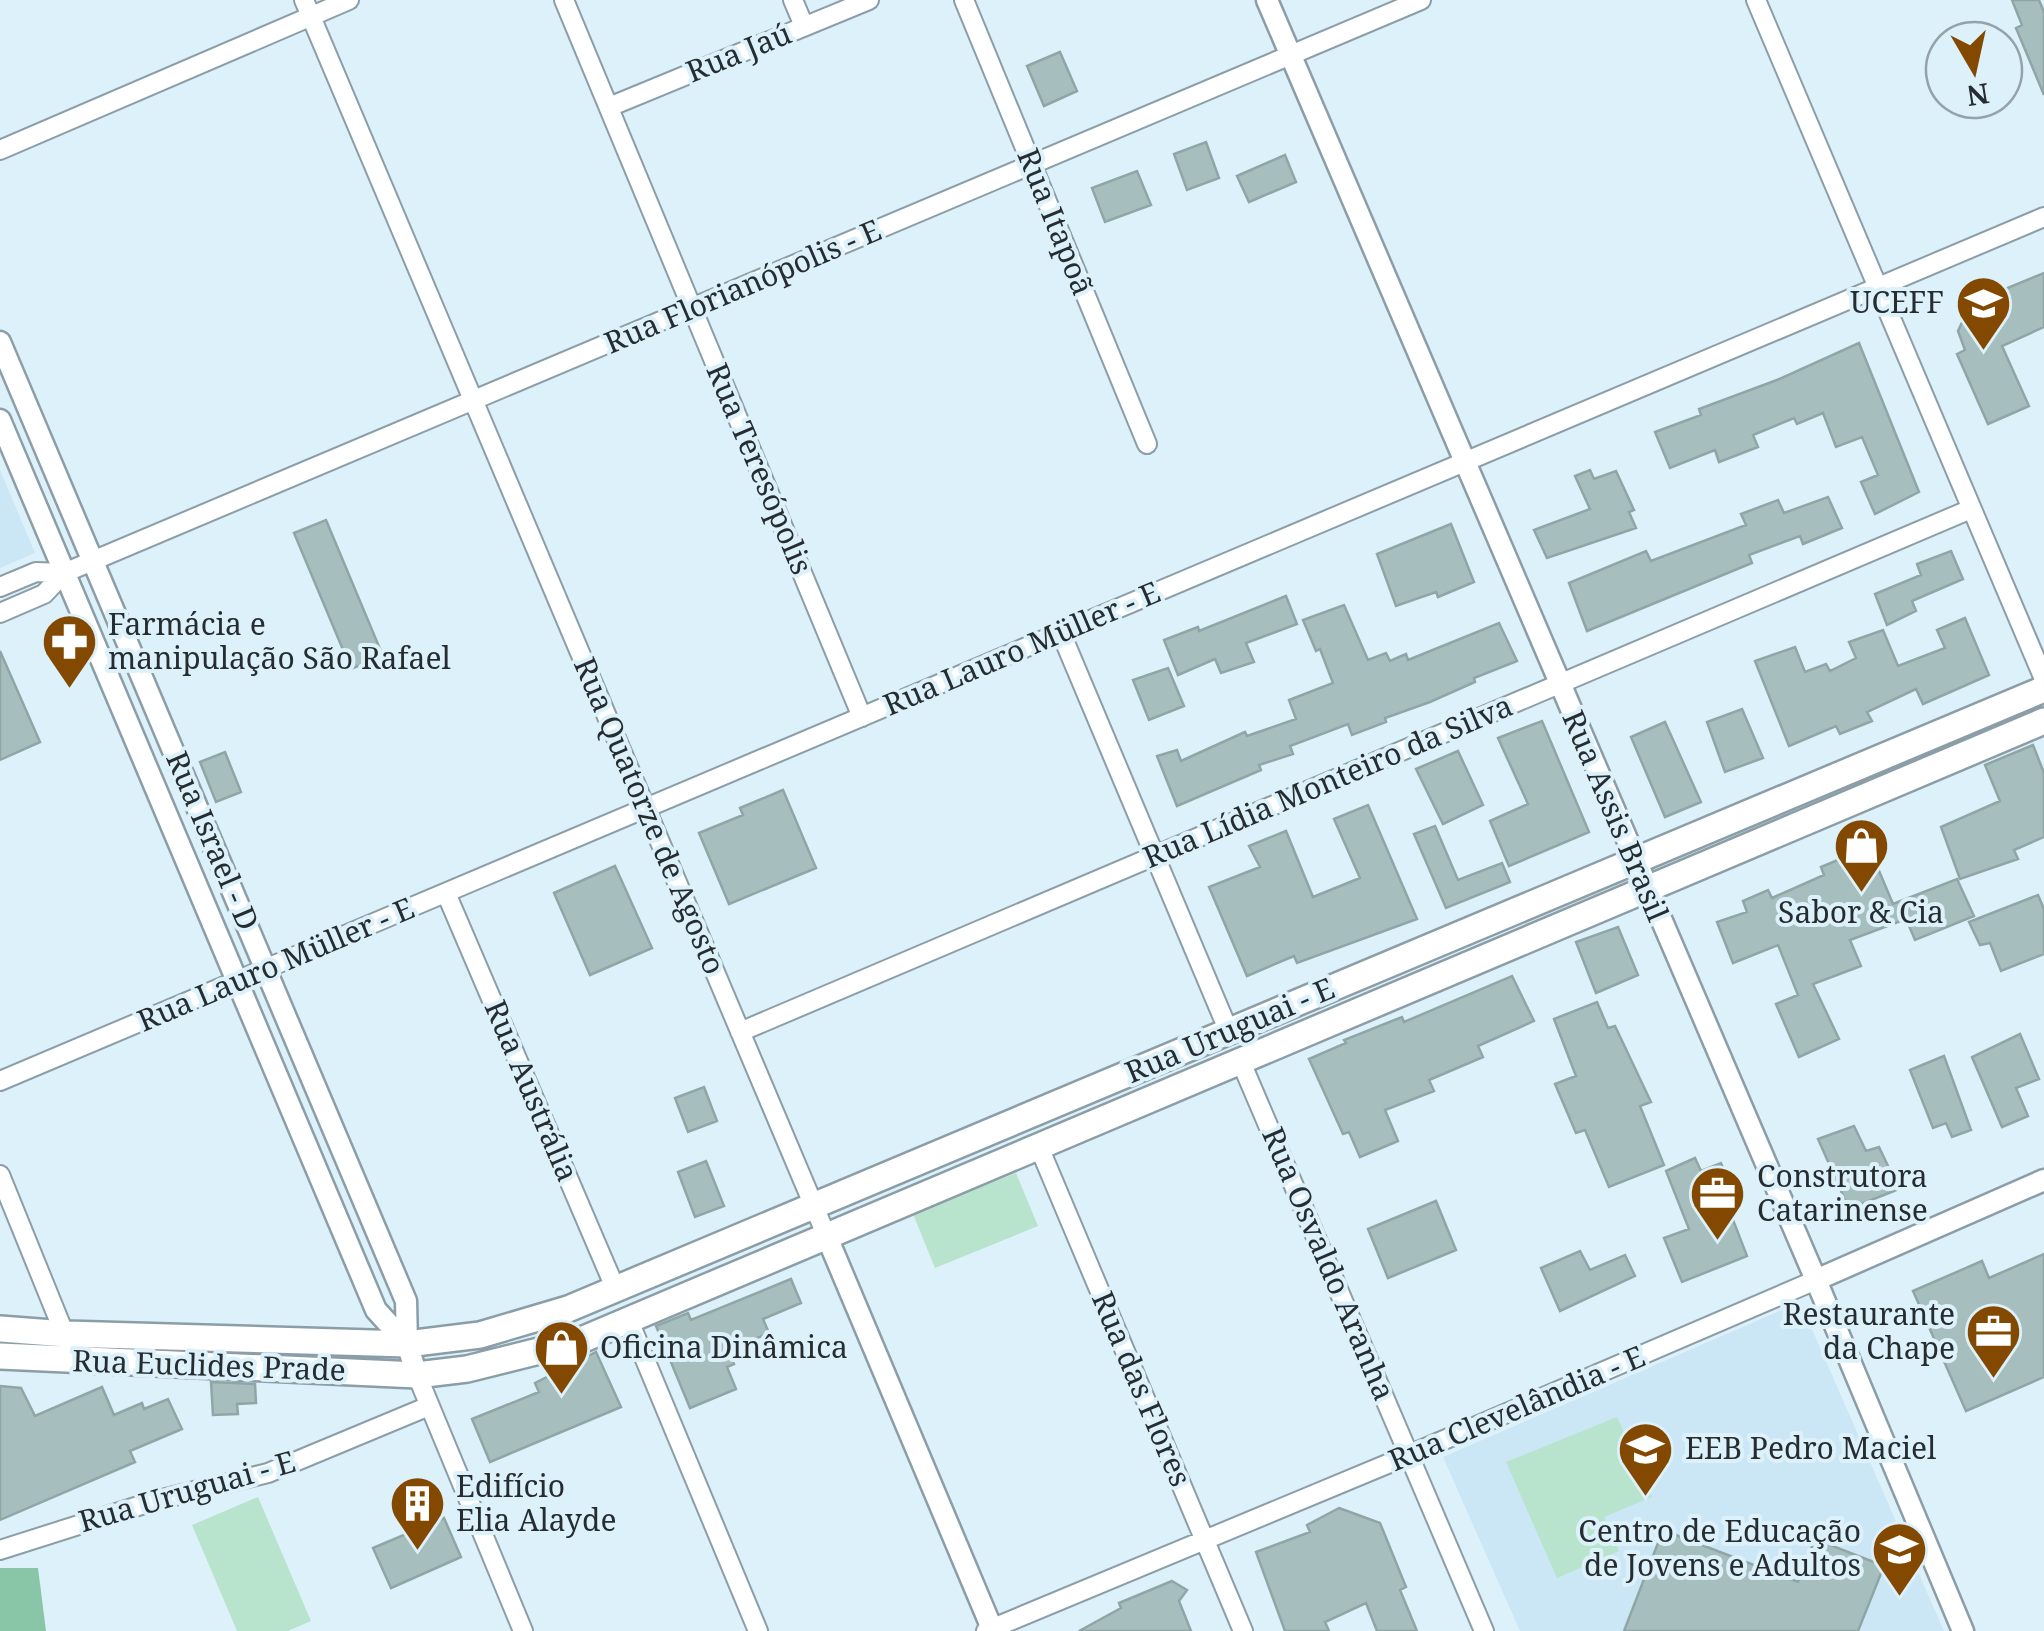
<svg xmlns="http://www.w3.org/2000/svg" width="2044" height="1631" font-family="'Noto Serif',serif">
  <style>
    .built { fill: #cbe6f5 }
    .green { fill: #b8e4cd }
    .forest { fill: #88c6a7 }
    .building { fill: #a7bebe; stroke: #90a6a6; stroke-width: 2.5 }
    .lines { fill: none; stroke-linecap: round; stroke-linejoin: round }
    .minor-casing { stroke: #8b9ea7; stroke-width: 22 }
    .tertiary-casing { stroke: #8b9ea7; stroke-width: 25 }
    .primary-casing { stroke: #8b9ea7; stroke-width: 30 }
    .minor { stroke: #fff; stroke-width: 18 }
    .tertiary { stroke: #fff; stroke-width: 20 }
    .primary { stroke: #fff; stroke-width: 25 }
    .labels { text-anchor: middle; stroke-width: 8; stroke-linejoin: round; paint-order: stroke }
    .street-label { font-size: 30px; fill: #262d31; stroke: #ddf1fb }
    .poi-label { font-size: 30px; fill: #262d31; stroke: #ddf1fb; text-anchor: start }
  </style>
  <rect width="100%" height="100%" fill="#ddf1fb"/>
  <path class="built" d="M0 470 35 553 0 568Z
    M1800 1302 1944 1631H1520L1443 1457Z"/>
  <path class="green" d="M1016 1173 1038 1226 935 1268 913 1214Z
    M1617 1417 1652 1497 1604 1517 1619 1551 1557 1578 1506 1462Z
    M258 1497 311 1621 288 1631H237L192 1525Z"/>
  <path class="forest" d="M0 1568H38L46 1631H0Z"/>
  <path class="building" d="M2012 0H2039L2044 12V95L2016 28 2022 25Z
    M1060 52 1077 91 1044 106 1027 66Z
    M1206 142 1219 178 1187 190 1174 154Z
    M1285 155 1296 182 1249 202 1237 176Z
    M1137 171 1151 205 1105 222 1092 188Z
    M2044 273V327L2002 346 2029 406 1988 424 1957 354 1965 350 1958 331 1971 303Z
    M1859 343 1919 492 1875 514 1861 482 1878 475 1862 437 1836 447 1823 413 1797 424 1794 418 1753 435 1758 447 1719 462 1715 450 1670 468 1655 432 1701 415 1699 409 1777 380Z
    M1590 470 1594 479 1616 471 1634 510 1629 512 1636 528 1547 558 1534 530 1590 509 1575 476Z
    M1828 497 1842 528 1803 544 1800 536 1749 555 1752 563 1587 631 1569 583 1646 551 1651 561 1746 525 1741 514 1778 500 1784 513Z
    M326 520 383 656 351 669 294 533Z
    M1451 524 1474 582 1438 597 1436 592 1396 606 1377 554Z
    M1951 551 1963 579 1912 601 1916 611 1887 625 1875 594 1921 575 1917 564Z
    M1286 596 1297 624 1246 643 1254 662 1221 673 1215 659 1178 675 1164 640 1198 627 1199 631Z
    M1344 605 1368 660 1386 653 1390 661 1406 654 1408 660 1499 623 1517 661 1474 678 1475 682 1430 702 1385 718 1386 722 1352 735 1348 724 1290 746 1293 754 1259 765 1261 770 1177 806 1157 756 1177 750 1181 761 1245 732 1247 736 1296 719 1289 700 1333 683 1320 649 1316 651 1303 620Z
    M1965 618 1989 675 1923 704 1916 689 1867 712 1872 721 1840 734 1836 726 1789 746 1755 661 1795 647 1805 672 1826 664 1830 671 1856 658 1849 642 1883 630 1898 666 1945 648 1937 630Z
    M0 651 40 742 0 760Z
    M1168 668 1184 706 1149 720 1133 680Z
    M1742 709 1763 758 1725 772 1707 722Z
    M1542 721 1589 832 1509 866 1490 821 1528 804 1498 738Z
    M1665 722 1701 802 1665 817 1631 737Z
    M2033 745 2044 773V837L2014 850 2018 859 1960 879 1941 827 2000 801 1985 765Z
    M1458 751 1483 805 1443 824 1416 769Z
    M225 752 241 792 216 802 200 762Z
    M783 790 816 868 729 904 699 833 743 815 740 808Z
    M1368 805 1417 919 1297 963 1294 956 1247 976 1209 887 1260 867 1249 846 1286 831 1313 897 1360 878 1334 819Z
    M1435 826 1458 880 1502 863 1510 882 1446 908 1414 834Z
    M1869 847 1893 904 1957 879 1974 916 1915 940 1906 919 1850 940 1861 966 1813 984 1839 1039 1799 1057 1776 1004 1798 995 1778 945 1733 963 1717 922 1747 912 1743 901 1768 890 1772 898 1824 875 1821 867Z
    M615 866 652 948 590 975 554 893Z
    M2038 895 2044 909V954L2001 971 1990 943 1980 945 1969 922Z
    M1618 927 1638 975 1596 993 1576 942Z
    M1512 976 1534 1021 1478 1046 1483 1057 1429 1080 1434 1091 1385 1110 1398 1141 1360 1157 1349 1132 1343 1134 1309 1059 1346 1043 1344 1040 1402 1017 1404 1022Z
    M1597 1002 1608 1028 1615 1026 1651 1102 1640 1106 1664 1165 1609 1187 1585 1130 1576 1133 1555 1084 1576 1076 1554 1019Z
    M2020 1034 2039 1079 2016 1088 2028 1116 2002 1127 1972 1057Z
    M1944 1056 1971 1130 1952 1137 1946 1123 1933 1128 1910 1070Z
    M704 1087 717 1121 688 1132 675 1098Z
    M1854 1126 1866 1151 1879 1147 1899 1189 1849 1209 1818 1139Z
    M1695 1158 1701 1171 1721 1163 1727 1177 1707 1186 1722 1215 1730 1212 1747 1256 1682 1282 1664 1238 1689 1229 1666 1171Z
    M706 1161 724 1206 695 1217 678 1172Z
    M1436 1201 1456 1250 1388 1278 1368 1229Z
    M1580 1251 1590 1270 1625 1255 1635 1276 1560 1311 1541 1268Z
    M2044 1254V1377L1966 1411 1913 1291 1982 1261 1989 1278Z
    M791 1279 801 1303 763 1319 769 1333 728 1350 734 1364 727 1367 736 1389 690 1408 656 1326 688 1313 691 1320Z
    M596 1352 621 1407 490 1462 472 1419 539 1392 535 1383Z
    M211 1382 255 1384 256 1403 237 1404 238 1414 213 1415Z
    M0 1386 21 1388 35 1416 102 1387 114 1415 142 1403 144 1409 168 1399 182 1429 130 1451 135 1462 0 1520Z
    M1339 1508 1380 1523 1406 1587 1400 1590 1417 1631H1377L1366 1603 1325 1622 1329 1631H1285L1256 1552 1310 1532 1307 1525Z
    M444 1518 461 1557 391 1588 373 1548Z
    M1663 1530 1798 1582 1815 1539 1884 1566 1858 1631H1624Z
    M1172 1581 1187 1590 1179 1601 1191 1631H1079L1121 1608 1119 1603Z"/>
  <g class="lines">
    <defs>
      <path id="minor" d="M304 0 827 1237
        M564 0 862 717
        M793 0 804 26
        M964 0 1147 444
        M1756 0 2044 679
        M609 107 869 0
        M0 150 349 0
        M0 587 36 572 64 573
        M0 613 44 594 64 573 1421 0
        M1061 633 1229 1032
        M446 893 616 1290
        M740 1032 1971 509
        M1241 1062 1484 1631
        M0 1081 2044 217
        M1039 1147 1243 1631
        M0 1175 67 1340
        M629 1321 758 1631
        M417 1375 523 1631
        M0 1550 154 1501 268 1473 429 1406
        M986 1631 1409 1455 1816 1280"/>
      <path id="tertiary" d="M1267 0 1816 1280 1963 1631
        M0 342 406 1301 407 1344 417 1375
        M0 420 376 1310 407 1344
        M827 1237 993 1631
        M1816 1280 2044 1180"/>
      <path id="primary" d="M0 1329 66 1334 407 1344 480 1335 568 1309 2044 689
        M0 1356 417 1375 467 1369 579 1341 2044 721"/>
    </defs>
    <use href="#minor" class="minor-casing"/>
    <use href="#tertiary" class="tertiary-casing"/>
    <use href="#primary" class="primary-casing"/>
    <use href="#minor" class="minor"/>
    <use href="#tertiary" class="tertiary"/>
    <use href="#primary" class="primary"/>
  </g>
  <defs>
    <symbol id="university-pin" viewBox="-11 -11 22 30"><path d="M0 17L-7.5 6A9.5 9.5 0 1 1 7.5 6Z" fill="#844900" stroke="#ddf1fb"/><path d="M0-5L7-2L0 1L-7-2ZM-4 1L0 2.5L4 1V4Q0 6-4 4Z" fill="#fff"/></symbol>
    <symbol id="pharmacy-pin" viewBox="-11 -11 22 30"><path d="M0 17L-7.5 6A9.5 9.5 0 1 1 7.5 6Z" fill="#844900" stroke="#ddf1fb"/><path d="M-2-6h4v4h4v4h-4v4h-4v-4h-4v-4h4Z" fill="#fff"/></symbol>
    <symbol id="shop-pin" viewBox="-11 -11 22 30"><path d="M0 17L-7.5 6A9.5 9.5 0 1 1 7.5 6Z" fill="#844900" stroke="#ddf1fb"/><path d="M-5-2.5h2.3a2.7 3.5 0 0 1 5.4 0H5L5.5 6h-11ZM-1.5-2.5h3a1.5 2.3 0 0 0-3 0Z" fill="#fff"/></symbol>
    <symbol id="office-pin" viewBox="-11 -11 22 30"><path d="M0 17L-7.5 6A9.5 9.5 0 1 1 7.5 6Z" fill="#844900" stroke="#ddf1fb"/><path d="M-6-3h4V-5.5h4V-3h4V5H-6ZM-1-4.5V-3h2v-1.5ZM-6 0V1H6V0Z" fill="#fff"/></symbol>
    <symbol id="school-pin" viewBox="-11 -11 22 30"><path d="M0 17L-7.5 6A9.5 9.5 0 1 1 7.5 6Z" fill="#844900" stroke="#ddf1fb"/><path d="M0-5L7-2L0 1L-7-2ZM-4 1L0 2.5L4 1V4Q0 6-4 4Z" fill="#fff"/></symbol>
    <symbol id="building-pin" viewBox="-11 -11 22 30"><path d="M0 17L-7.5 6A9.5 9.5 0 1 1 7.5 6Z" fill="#844900" stroke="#ddf1fb"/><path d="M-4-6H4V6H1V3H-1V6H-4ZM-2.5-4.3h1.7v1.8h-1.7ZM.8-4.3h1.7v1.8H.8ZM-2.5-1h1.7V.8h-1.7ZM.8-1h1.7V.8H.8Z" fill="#fff"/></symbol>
  </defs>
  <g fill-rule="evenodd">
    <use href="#university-pin" x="1952" y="272" width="63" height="86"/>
    <use href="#pharmacy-pin" x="38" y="610" width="63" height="86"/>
    <use href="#shop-pin" x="1830" y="814" width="63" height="86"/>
    <use href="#office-pin" x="1686" y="1162" width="63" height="86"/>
    <use href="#office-pin" x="1962" y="1300" width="63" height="86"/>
    <use href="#shop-pin" x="530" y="1316" width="63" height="86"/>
    <use href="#school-pin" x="1614" y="1418" width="63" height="86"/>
    <use href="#building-pin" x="386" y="1472" width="63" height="86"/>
    <use href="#school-pin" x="1868" y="1518" width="63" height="86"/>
  </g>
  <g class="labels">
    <g class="street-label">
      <text transform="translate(739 53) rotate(-22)" y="10">Rua Jaú</text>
      <text transform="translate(1055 222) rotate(68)" y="10">Rua Itapoã</text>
      <text transform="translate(743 287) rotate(-23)" y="10">Rua Florianópolis - E</text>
      <text transform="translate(759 469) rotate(67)" y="10">Rua Teresópolis</text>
      <text transform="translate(1022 649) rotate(-23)" y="10">Rua Lauro Müller - E</text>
      <text transform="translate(1328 782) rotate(-23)" y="10">Rua Lídia Monteiro da Silva</text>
      <text transform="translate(649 816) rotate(67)" y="10">Rua Quatorze de Agosto</text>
      <text transform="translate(1615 816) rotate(67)" y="10">Rua Assis Brasil</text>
      <text transform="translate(212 841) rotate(67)" y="10">Rua Israel - D</text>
      <text transform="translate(276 965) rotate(-23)" y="10">Rua Lauro Müller - E</text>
      <text transform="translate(1230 1031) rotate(-23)" y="10">Rua Uruguai - E</text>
      <text transform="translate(531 1091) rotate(67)" y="10">Rua Austrália</text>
      <text transform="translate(1328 1264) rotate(67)" y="10">Rua Osvaldo Aranha</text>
      <text transform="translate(209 1366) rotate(2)" y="10">Rua Euclides Prade</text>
      <text transform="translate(1141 1389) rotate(67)" y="10">Rua das Flores</text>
      <text transform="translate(1517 1409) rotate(-23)" y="10">Rua Clevelândia - E</text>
      <text transform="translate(187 1492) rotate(-16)" y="10">Rua Uruguai - E</text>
    </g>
    <g class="poi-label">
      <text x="1944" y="313" text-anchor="end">UCEFF</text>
      <text x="108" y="635">Farmácia e<tspan x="108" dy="34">manipulação São Rafael</tspan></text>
      <text x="1861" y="923" text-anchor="middle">Sabor &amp; Cia</text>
      <text x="1757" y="1187">Construtora<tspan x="1757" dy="34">Catarinense</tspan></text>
      <text x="1955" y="1325" text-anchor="end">Restaurante<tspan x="1955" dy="34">da Chape</tspan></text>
      <text x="600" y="1358">Oficina Dinâmica</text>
      <text x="1685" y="1459">EEB Pedro Maciel</text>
      <text x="456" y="1497">Edifício<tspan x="456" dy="34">Elia Alayde</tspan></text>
      <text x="1861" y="1542" text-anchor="end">Centro de Educação<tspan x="1861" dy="34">de Jovens e Adultos</tspan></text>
    </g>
  </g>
  <g transform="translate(1974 70) rotate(171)"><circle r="48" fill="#ddf1fb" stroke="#94a3aa" stroke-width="2.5"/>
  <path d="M0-8L18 38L0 25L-18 38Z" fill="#844900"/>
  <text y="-15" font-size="28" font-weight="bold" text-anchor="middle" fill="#262d31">N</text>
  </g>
</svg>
